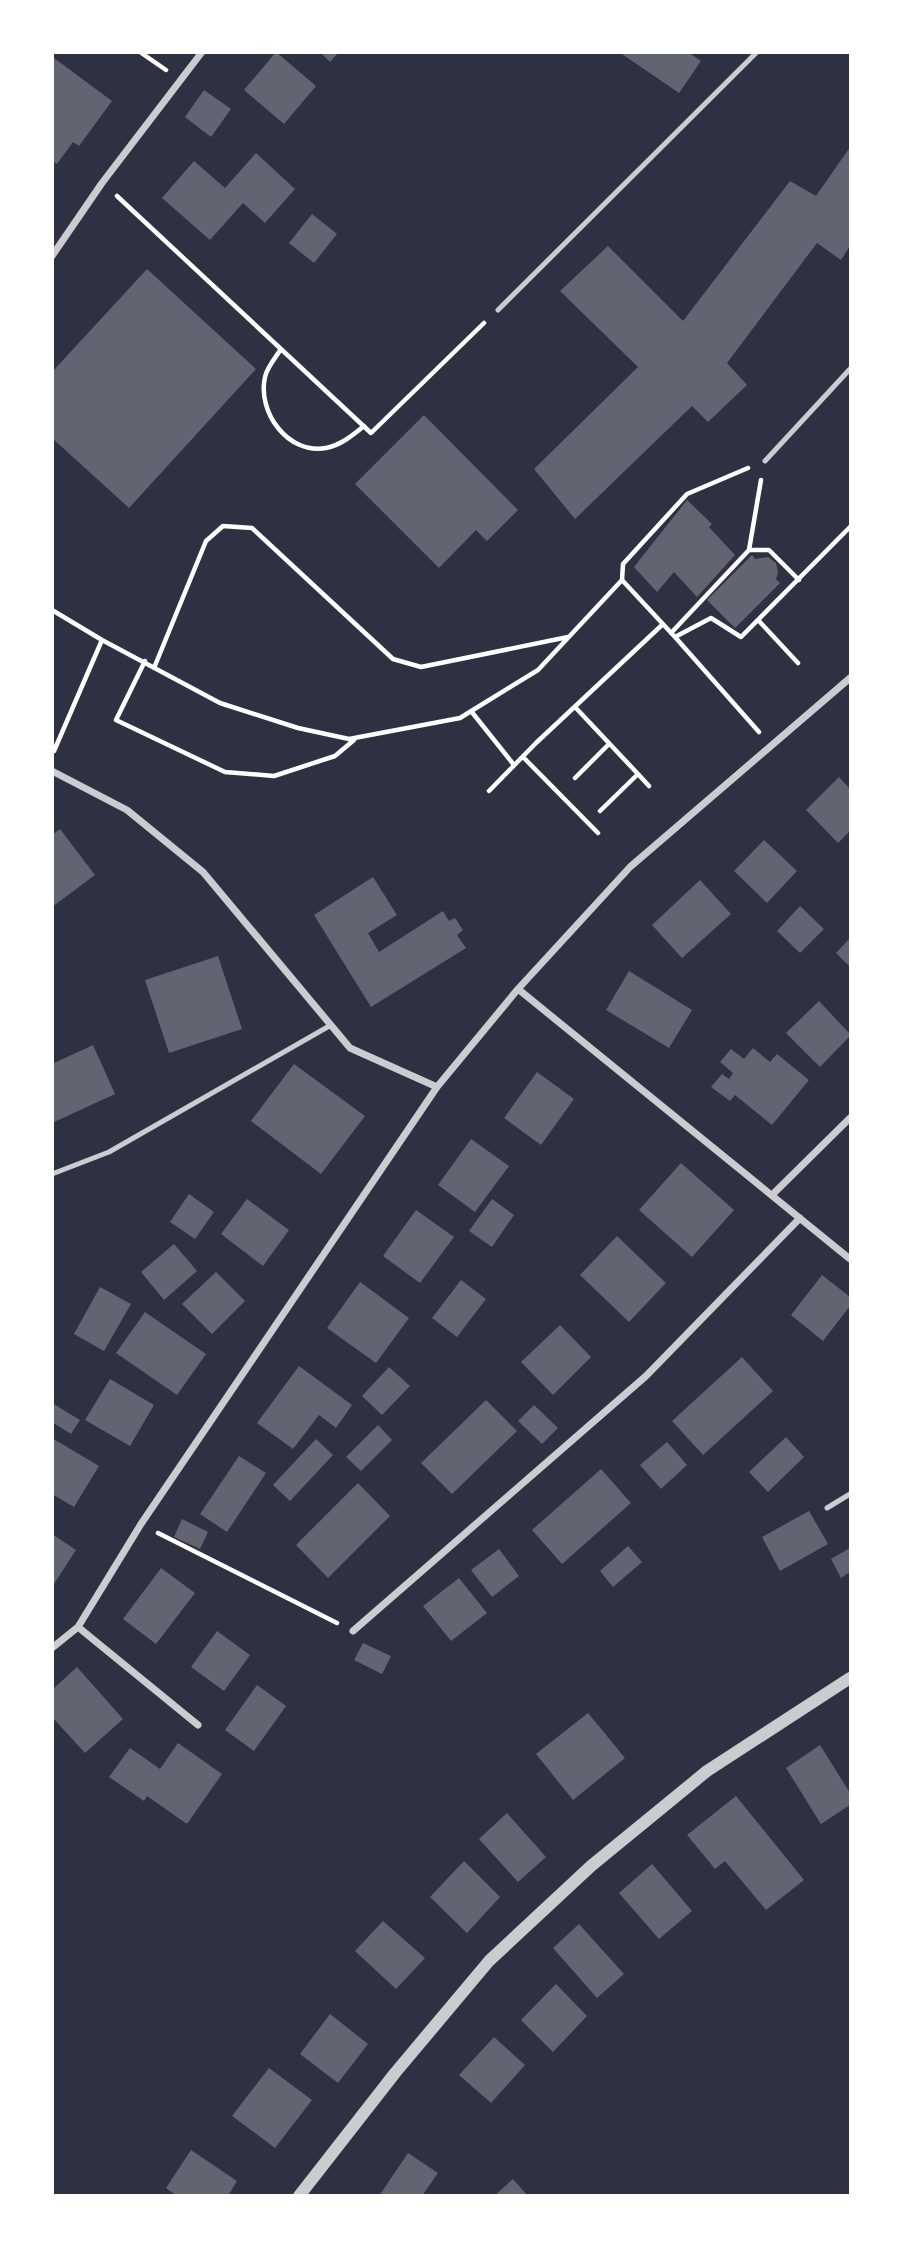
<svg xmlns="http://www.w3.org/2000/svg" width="903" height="2248" font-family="'DejaVu Sans',sans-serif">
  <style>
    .building { fill: #626471 }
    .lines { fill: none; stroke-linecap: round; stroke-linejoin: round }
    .path { stroke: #fff; stroke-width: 4.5 }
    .service { stroke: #caccd0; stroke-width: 5 }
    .minor { stroke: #caccd0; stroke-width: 7 }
    .tertiary { stroke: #caccd0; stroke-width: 12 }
  </style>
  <rect width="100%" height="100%" fill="#2d3142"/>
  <path class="building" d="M276 52 316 86 284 124 244 90Z
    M320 52H339L330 62Z
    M619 52H688L701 61 679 93Z
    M54 58 112 101 79 146 73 142 57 164 52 161V61Z
    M204 90 231 109 211 137 185 117Z
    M850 147V246L841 260 817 243 727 363 747 385 708 422 692 406 575 519 534 469 638 367 560 291 608 246 683 321 790 181 816 196Z
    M256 153 295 189 265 223 243 203 210 240 162 198 194 161 225 188Z
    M312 214 337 234 314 263 289 243Z
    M147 269 256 369 129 508 52 438V372Z
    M424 415 518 510 487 541 476 530 439 568 355 484Z
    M687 500 712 524 709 527 735 555 697 597 674 572 657 592 634 567Z
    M752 555 755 559 768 557 776 563 778 572 776 579 780 583 735 628 707 600Z
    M839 777 850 789V831L838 843 806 810Z
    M60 829 95 875 52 907V835Z
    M764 840 797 871 767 903 734 871Z
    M373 877 397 915 368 933 379 952 443 911 449 921 455 918 463 930 457 935 466 948 371 1007 314 915Z
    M700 880 731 914 682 958 652 925Z
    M800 906 824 929 800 953 777 931Z
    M850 938V967L836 953Z
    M218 956 242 1029 169 1053 145 980Z
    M629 971 692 1010 669 1048 606 1010Z
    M819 1001 850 1034V1036L820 1067 786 1033Z
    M93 1045 115 1094 52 1123V1064Z
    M753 1048 770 1062 777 1054 809 1080 772 1125 735 1095 730 1101 711 1087 722 1074 729 1079 733 1073 720 1062 731 1049 744 1059Z
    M294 1064 365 1116 321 1174 251 1121Z
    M537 1072 574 1099 541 1145 504 1118Z
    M471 1139 509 1166 475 1212 438 1185Z
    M681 1163 734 1210 692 1257 639 1210Z
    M189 1194 214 1212 195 1239 170 1222Z
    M247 1199 289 1230 263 1266 221 1234Z
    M492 1199 514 1215 492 1247 469 1231Z
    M416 1210 454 1237 420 1283 383 1256Z
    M617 1236 666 1283 629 1322 580 1275Z
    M174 1244 197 1271 164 1300 141 1272Z
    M216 1272 245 1301 212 1334 182 1304Z
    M822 1275 850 1297V1306L823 1341 791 1315Z
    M461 1280 486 1299 457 1337 432 1318Z
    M360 1282 409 1318 376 1363 327 1328Z
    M100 1287 131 1304 104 1351 74 1334Z
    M145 1312 206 1354 177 1395 116 1353Z
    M560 1325 591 1357 553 1395 521 1362Z
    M742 1357 773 1391 703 1455 672 1421Z
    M299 1366 352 1405 336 1428 319 1415 293 1449 257 1423Z
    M389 1367 410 1386 382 1415 362 1396Z
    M110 1379 154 1405 130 1446 85 1420Z
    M486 1400 517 1431 452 1494 421 1463Z
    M52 1403 80 1420 71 1434 52 1422Z
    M534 1405 558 1428 542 1444 518 1421Z
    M378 1425 392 1440 361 1471 346 1457Z
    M786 1437 804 1457 768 1492 749 1472Z
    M52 1438 99 1466 74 1507 52 1494Z
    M316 1439 333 1455 290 1501 273 1485Z
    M667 1442 687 1465 661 1489 640 1465Z
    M239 1456 266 1473 227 1532 200 1514Z
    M601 1469 631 1503 562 1564 532 1530Z
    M358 1483 390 1516 328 1578 296 1545Z
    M809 1511 828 1544 780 1571 762 1537Z
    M182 1519 208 1532 200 1549 174 1537Z
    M52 1534 76 1550 52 1587Z
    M628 1546 642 1562 613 1587 600 1571Z
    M850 1548V1572L841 1578 831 1559Z
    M499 1549 519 1576 492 1597 471 1570Z
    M161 1568 195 1593 156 1644 123 1619Z
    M459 1578 487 1613 451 1641 423 1606Z
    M217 1631 250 1655 224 1691 191 1667Z
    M363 1643 391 1656 382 1674 354 1660Z
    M77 1667 123 1719 85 1753 52 1717V1690Z
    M257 1685 286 1706 254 1751 225 1730Z
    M588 1713 625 1758 573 1800 536 1754Z
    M178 1743 222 1774 187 1824 147 1796 144 1801 109 1777 130 1748 160 1769Z
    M820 1745 850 1793V1805L821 1824 786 1768Z
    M736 1796 804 1880 766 1910 725 1861 715 1869 687 1835Z
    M507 1813 546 1857 518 1882 479 1839Z
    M464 1861 500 1897 467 1933 430 1897Z
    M652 1864 692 1911 659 1939 619 1893Z
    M383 1921 425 1958 396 1989 355 1951Z
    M579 1924 624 1974 597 1998 553 1948Z
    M556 1984 587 2016 553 2052 521 2020Z
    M330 2014 368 2044 338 2083 300 2054Z
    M494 2037 525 2065 491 2103 459 2075Z
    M269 2068 312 2100 275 2148 232 2116Z
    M191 2150 237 2181 228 2196H177L166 2188Z
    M408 2153 438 2173 422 2196H379Z
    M513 2179 528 2196H494Z"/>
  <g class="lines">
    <path class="path" d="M140 52 166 70
      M117 196 371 433 484 323
      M281 349C276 357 267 367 265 377 257 412 288 455 326 448 341 445 353 435 364 426
      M749 550H769L799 580
      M622 580 623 564 687 494 748 468
      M52 610 102 640 220 703 298 728 349 739 460 718 538 670 622 580 675 637 711 618 741 637 850 527
      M759 621 798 663
      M671 633 749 550 761 480
      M675 637 759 732
      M145 661 116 720 225 772 274 776 335 756 354 740
      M154 668 206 541 223 526 252 528 393 659 421 667 568 637
      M575 707 638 774 600 811
      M471 711 514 765
      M54 751 102 640
      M523 757 598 833
      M638 774 649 786
      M575 778 609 744
      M489 791 536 743 663 624
      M158 1533 337 1623"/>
    <path class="service" d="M498 310 757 52
      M765 461 850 369
      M52 1174 109 1152 331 1025
      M827 1508 850 1494"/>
    <path class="minor" d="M52 256 102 183 202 52
      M52 771 127 810 203 872 350 1048 437 1087
      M518 989 850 1259
      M772 1195 850 1118
      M78 1627 198 1725
      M353 1631 646 1376 800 1218
      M52 1648 78 1627 141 1524 437 1087 518 989 630 867 850 678"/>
    <path class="tertiary" d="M299 2196 395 2073 489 1961 591 1866 707 1771 850 1678"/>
  </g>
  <rect width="903" height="2248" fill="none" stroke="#ffffff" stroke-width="108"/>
</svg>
